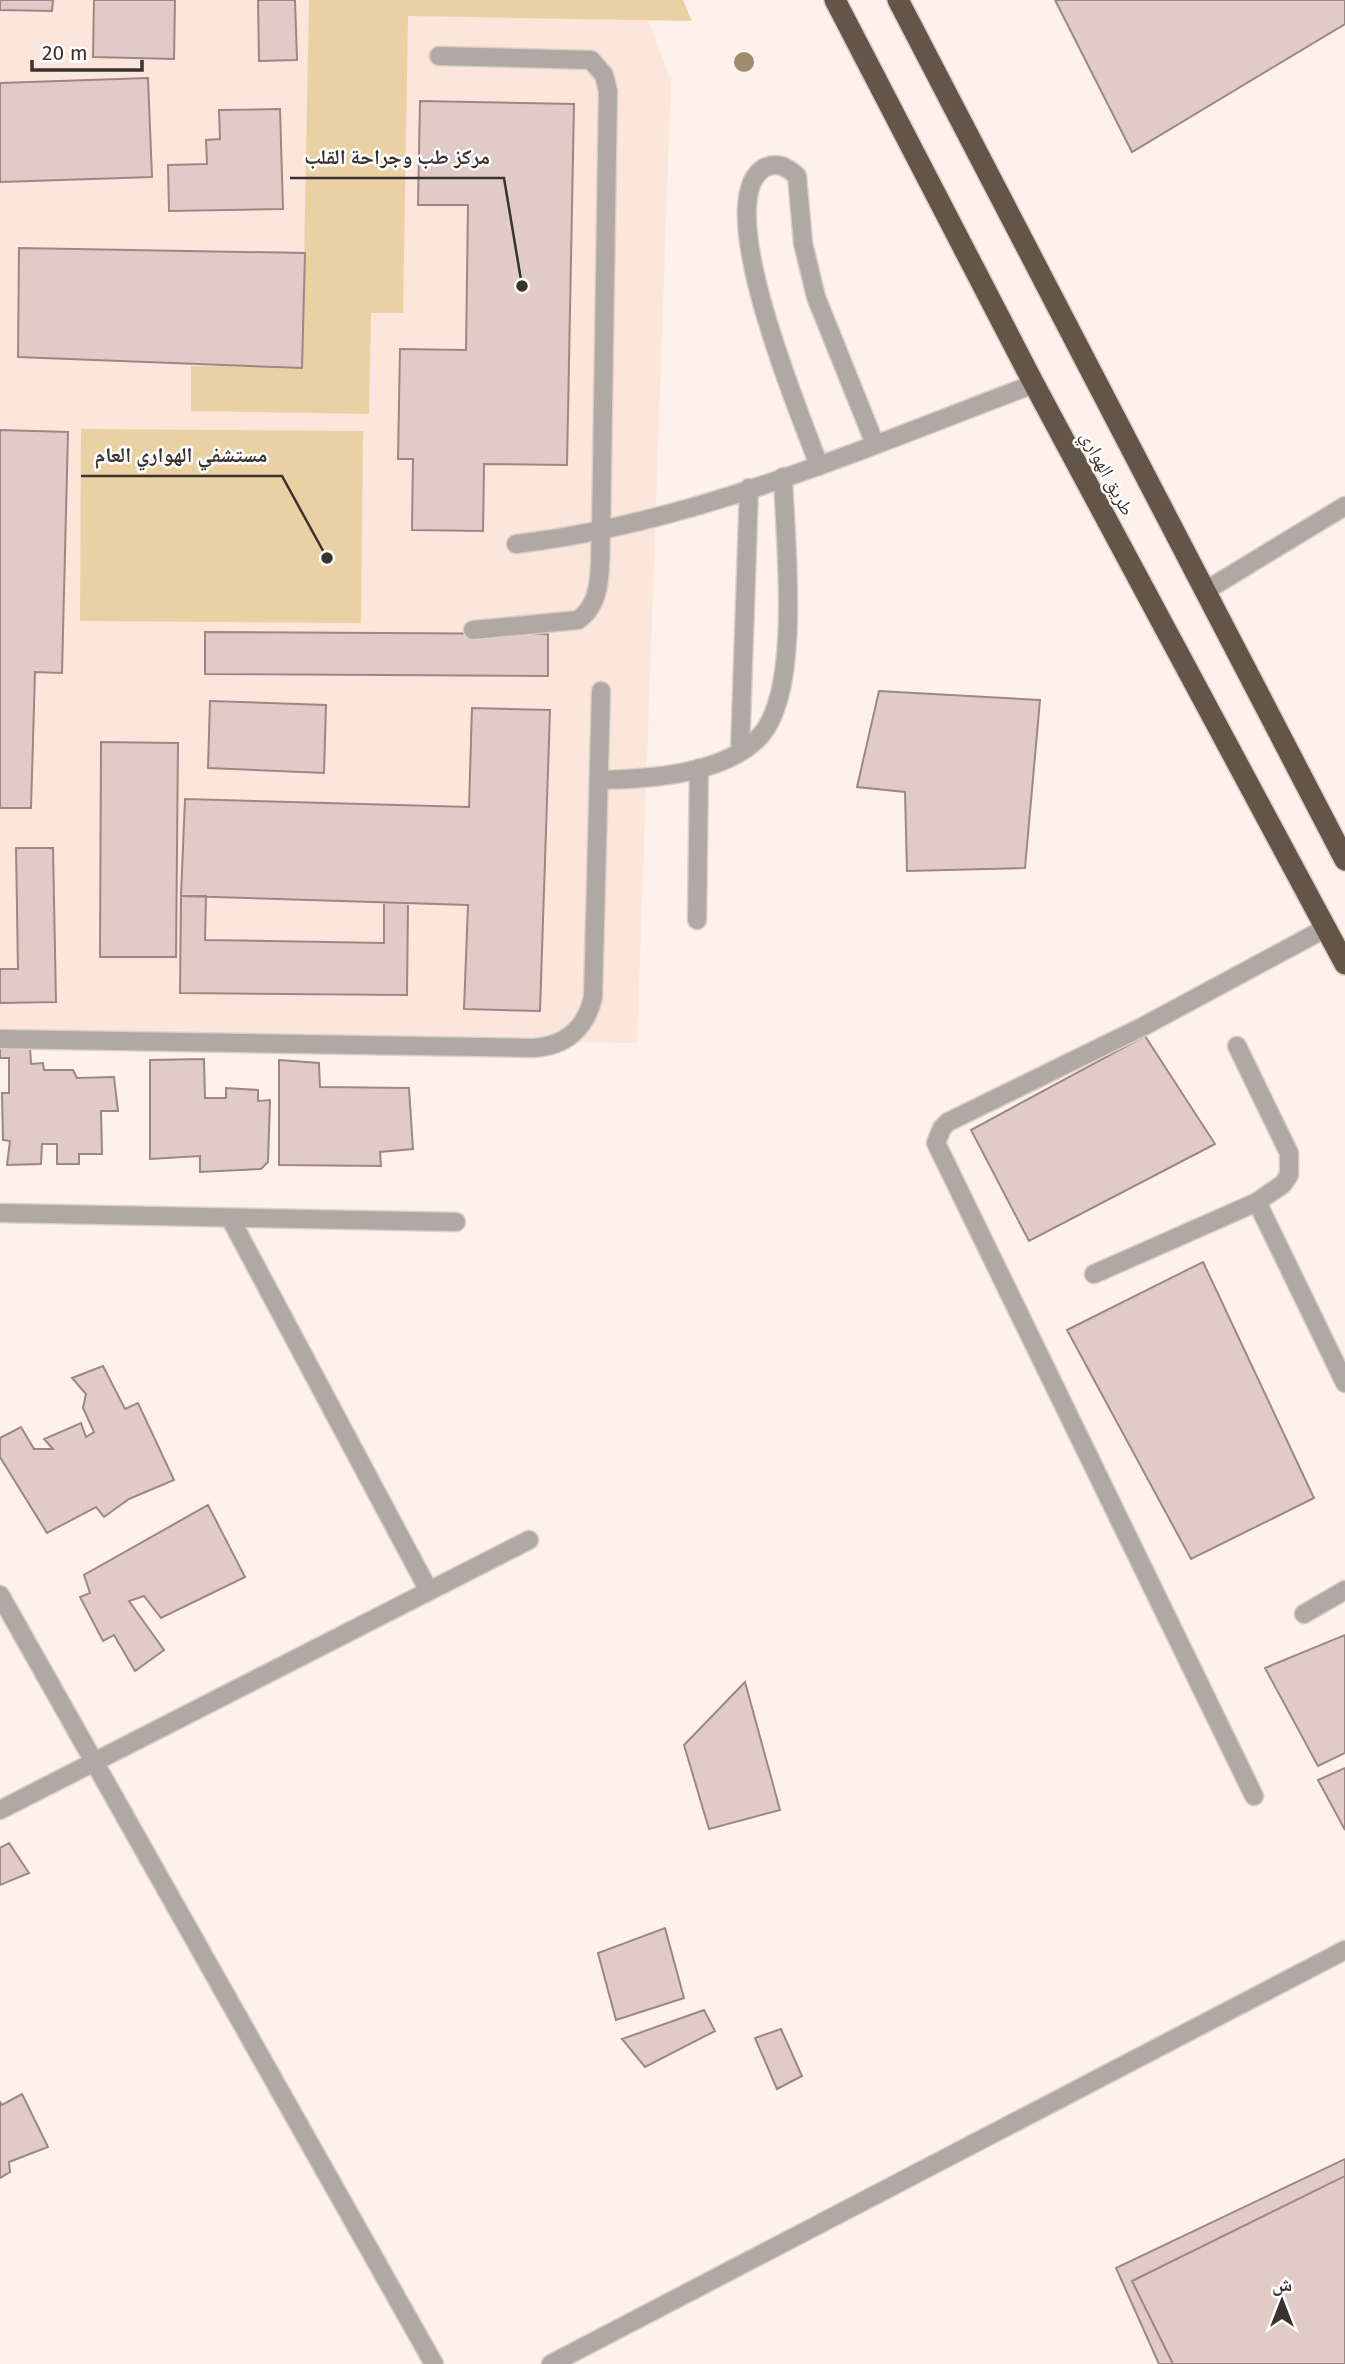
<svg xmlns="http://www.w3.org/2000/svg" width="1345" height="2364" font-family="'Fira Sans','Noto Naskh Arabic',sans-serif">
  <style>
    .built { fill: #fce5da }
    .green { fill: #e9d1a4 }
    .building { fill: #e2cbc7; stroke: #9d8784; stroke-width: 2 }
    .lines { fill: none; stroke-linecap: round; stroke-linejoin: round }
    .lane-casing { stroke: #dbcfc9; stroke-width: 21 }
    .street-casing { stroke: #dbcfc9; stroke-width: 21 }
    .highway-casing { stroke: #dbcfc9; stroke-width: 24 }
    .lane { stroke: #b0a9a3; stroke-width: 18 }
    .street { stroke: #b0a9a3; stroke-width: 18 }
    .highway { stroke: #635649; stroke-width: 21 }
    .tree { fill: #9e8c6b }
    .labels { text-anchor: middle; stroke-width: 5; stroke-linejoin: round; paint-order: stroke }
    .street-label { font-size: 19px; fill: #3a322e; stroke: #fff }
    .leader { fill: none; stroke: #3a322e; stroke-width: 2.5 }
    .callout-dot { fill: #3a322e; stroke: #fff; stroke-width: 2.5 }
    .callout-label { font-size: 21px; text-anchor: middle; font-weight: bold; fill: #3a322e; stroke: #fff; stroke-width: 5; stroke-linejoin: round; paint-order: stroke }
  </style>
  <rect width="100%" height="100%" fill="#fef1eb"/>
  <path class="built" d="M0 0H640L671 80 637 1043 0 1036Z"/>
  <path class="green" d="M309 0H683L692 21 408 16 403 313H371L369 414 191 411V366L302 367Z
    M81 429 363 431 361 623 80 621Z"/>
  <path class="building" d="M0 0H53L52 11 0 10Z
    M94 0H175L174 59 93 57Z
    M258 0H295L297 60 259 61Z
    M1055 0H1345V24L1132 152Z
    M148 78 152 177 0 182V83Z
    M420 101 574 104 567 465 484 464 483 531 412 530 413 459H398L400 349 466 350 468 205H418Z
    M280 109 283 209 169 211 168 165 207 164 206 140 220 139 219 110Z
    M19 248 305 253 302 368 18 357Z
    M0 430 68 432 62 673 35 672 31 808H0Z
    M205 632 548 634V676L205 674Z
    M879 691 1040 700 1025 868 907 871 905 792 857 787Z
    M210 701 326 705 324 773 208 768Z
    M472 708 550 710 540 1011 464 1009 468 905 181 896 185 799 469 807Z
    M101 742 178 743 176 957H100Z
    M16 848H53L56 1002 0 1003V969H18Z
    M181 896H206L205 940 384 943V903H408L407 995 180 993Z
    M1145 1036 1215 1144 1029 1241 971 1130Z
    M0 1047 30 1048 31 1064 43 1063 44 1070H73L77 1078 114 1077 118 1111H101L102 1154H79V1164H57V1144H42L41 1164 7 1165 10 1141 3 1140 2 1093H9V1058H0Z
    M204 1059 205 1098H226V1088L258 1090V1101L270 1100 268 1162 261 1169 200 1172V1156L150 1159V1060Z
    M279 1060 319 1063 320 1087 409 1088 413 1149 380 1152 381 1166 279 1165Z
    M1203 1262 1314 1498 1191 1559 1067 1330Z
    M103 1366 125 1409 138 1403 174 1480 129 1499 104 1517 96 1507 47 1533 0 1457V1438L21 1427 34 1449H53L44 1439 81 1423 86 1437 94 1432 83 1408 86 1394 72 1378Z
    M208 1505 245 1577 161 1618 144 1596 129 1601 164 1650 135 1671 114 1635 103 1641 80 1597 90 1593 84 1575Z
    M1345 1635V1753L1318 1766 1265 1668Z
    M745 1682 780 1810 709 1829 684 1745Z
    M1345 1768V1830L1318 1780Z
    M9 1843 29 1873 0 1885V1848Z
    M665 1928 684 1998 616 2020 598 1953Z
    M704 2010 715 2031 645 2067 622 2039Z
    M781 2029 802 2076 777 2089 755 2038Z
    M22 2094 48 2147 9 2162 10 2172 0 2178V2102L2 2105Z
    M1345 2159V2364H1159L1116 2268Z
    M1345 2176V2364H1173L1132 2281Z"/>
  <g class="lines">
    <defs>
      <path id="lane" d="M439 56 591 60 604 75 608 91 601 532C599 561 605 602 578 620L473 630
        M819 466C802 417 709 202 764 168 777 161 787 167 797 176L803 243 816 297 875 444
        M516 544C695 523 866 447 1034 384
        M740 751 749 488
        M599 780C647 779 726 775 761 735 802 688 785 540 783 477
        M697 920 699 768
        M0 1039 533 1048C565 1046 586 1029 593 997L601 691
        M1257 1202 1345 1383
        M1094 1274 1257 1202 1283 1184 1289 1175V1153L1237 1046
        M1304 1614 1345 1590
        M1254 1796 936 1143 942 1128 948 1122 1144 1026 1326 928"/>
      <path id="street" d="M1205 591 1345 506
        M0 1213 456 1222
        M230 1218 429 1591
        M0 1595 434 2364
        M0 1810 529 1540
        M551 2364 1345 1950"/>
      <path id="highway" d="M835 0 1034 384 1345 964
        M898 0 1345 860"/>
    </defs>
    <use href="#lane" class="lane-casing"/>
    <use href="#street" class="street-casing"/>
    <use href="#highway" class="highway-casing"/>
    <use href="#lane" class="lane"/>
    <use href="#street" class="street"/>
    <use href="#highway" class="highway"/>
  </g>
  <circle class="tree" cx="744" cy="62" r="10"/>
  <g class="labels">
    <g class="street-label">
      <text transform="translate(1108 473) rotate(62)" y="7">طريق الهواري</text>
    </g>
  </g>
  <path class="leader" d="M522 286L504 178H290M327 558L282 476H81"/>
  <g class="callout-dot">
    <circle cx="522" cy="286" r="7"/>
    <circle cx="327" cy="558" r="7"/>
  </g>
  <g class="callout-label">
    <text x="397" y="164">مركز طب وجراحة القلب</text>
    <text x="181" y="462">مستشفي الهواري العام</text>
  </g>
  <g transform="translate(1282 2301)" stroke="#ffffff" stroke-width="5" paint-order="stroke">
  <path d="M0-5L12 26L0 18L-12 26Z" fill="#3a322e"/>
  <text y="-10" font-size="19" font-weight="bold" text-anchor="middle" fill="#3a322e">ش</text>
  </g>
  <path d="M32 60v10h110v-10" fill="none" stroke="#3a322e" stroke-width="3.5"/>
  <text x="42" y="60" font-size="21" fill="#3a322e" stroke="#ffffff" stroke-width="5" paint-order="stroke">20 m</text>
</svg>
